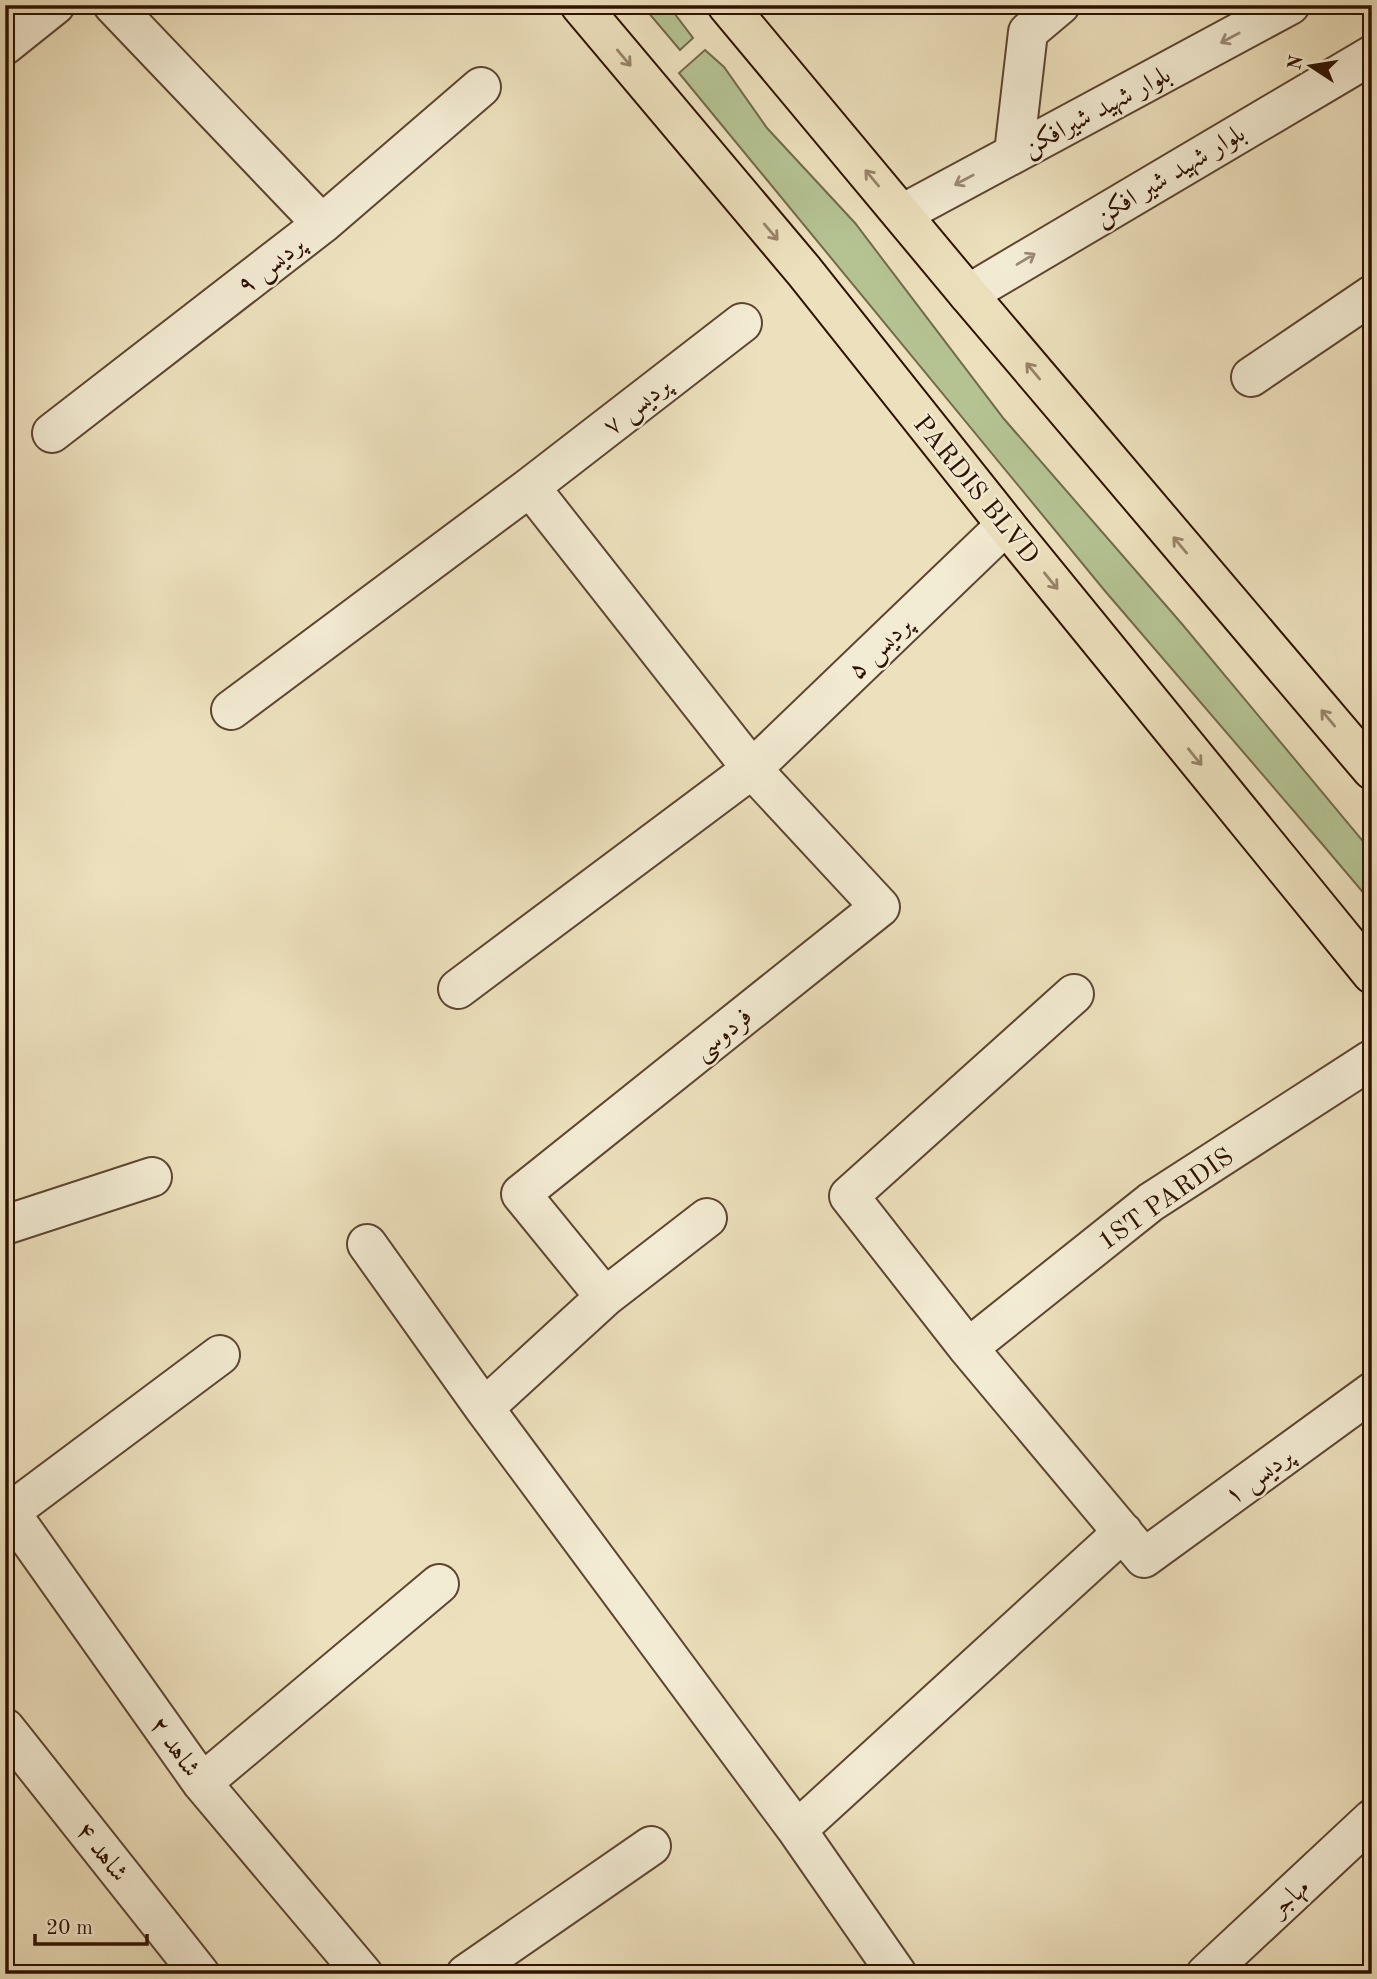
<svg xmlns="http://www.w3.org/2000/svg" width="1377" height="1979" font-family="'Old Standard TT',Amiri,serif">
  <style>
    .green { fill: #b5c393; stroke: #726a4a; stroke-width: 2 }
    .lines { fill: none; stroke-linecap: round; stroke-linejoin: round }
    .minor-casing { stroke: #5e4531; stroke-width: 42 }
    .major-casing { stroke: #2f1102; stroke-width: 42 }
    .minor { stroke: #f3ecd4; stroke-width: 38 }
    .major { stroke: #ede1bd; stroke-width: 38 }
    .oneway { stroke: #9b8976 }
    .oneway2 { stroke: #988369 }
    .labels { text-anchor: middle; stroke-width: 5; stroke-linejoin: round; paint-order: stroke }
    .street-label { font-size: 26px; fill: #2f1102; stroke: #f3ecd4 }
  </style>
  <rect width="100%" height="100%" fill="#ede1bd"/>
  <filter id="stains"><feTurbulence type="fractalNoise" baseFrequency=".00286" numOctaves="4"/><feColorMatrix values="0 0 0 0 .2 0 0 0 0 .09 0 0 0 0 .02 0 0 0 .5 -.17"/></filter>
  <radialGradient id="worn" r=".72"><stop offset=".6" stop-color="#630" stop-opacity="0"/><stop offset="1" stop-color="#630" stop-opacity=".3"/></radialGradient>
  <path class="green" d="M642 5H668L693 38 680 50Z
    M705 50 724 67 767 128 855 223 1004 419 1182 624 1372 852V903L1323 845 1105 591 679 73Z"/>
  <g class="lines">
    <defs>
      <path id="minor" d="M113 5 322 224
        M5 45 55 5
        M1014 153 1028 32 1060 5
        M902 214 1290 5
        M968 294 1372 55
        M1251 377 1372 295
        M52 433 322 224 481 87
        M530 487 752 769 880 907 521 1194 605 1297
        M231 710 530 487 742 323
        M458 989 752 769 1006 525
        M1074 994 849 1196 968 1348 1144 1558 1372 1392
        M5 1225 152 1177
        M367 1244 484 1408 797 1830 897 1974
        M968 1348 1151 1202 1371 1060
        M484 1408 605 1297 707 1218
        M5 1505 202 1783 363 1974
        M10 1512 220 1355
        M5 1728 200 1974
        M202 1783 439 1584
        M797 1830 1123 1532
        M466 1974 651 1846
        M1206 1974 1372 1819"/>
      <path id="major" d="M580 5 804 271 1006 525 1372 974
        M727 5 968 294 1372 770"/>
    </defs>
    <use href="#minor" class="minor-casing"/>
    <use href="#major" class="major-casing"/>
    <use href="#minor" class="minor"/>
    <use href="#major" class="major"/>
  </g>
  <defs><path id="oneway-shaft" d="M-6 0H5M1.5-3L5.5 0L1.5 3" fill="none" stroke-width="1.6" stroke-linecap="round" stroke-linejoin="round" transform="scale(1.75)"/></defs>
  <g class="oneway">
    <use href="#oneway-shaft" transform="translate(1230 38) rotate(152)"/>
    <use href="#oneway-shaft" transform="translate(964 180) rotate(152)"/>
    <use href="#oneway-shaft" transform="translate(1026 259) rotate(-31)"/>
  </g>
  <g class="oneway2">
    <use href="#oneway-shaft" transform="translate(624 58) rotate(50)"/>
    <use href="#oneway-shaft" transform="translate(872 178) rotate(-130)"/>
    <use href="#oneway-shaft" transform="translate(771 232) rotate(50)"/>
    <use href="#oneway-shaft" transform="translate(1033 371) rotate(-130)"/>
    <use href="#oneway-shaft" transform="translate(1180 545) rotate(-130)"/>
    <use href="#oneway-shaft" transform="translate(1051 581) rotate(51)"/>
    <use href="#oneway-shaft" transform="translate(1328 718) rotate(-130)"/>
    <use href="#oneway-shaft" transform="translate(1195 757) rotate(51)"/>
  </g>
  <g class="labels">
    <g class="street-label">
      <text transform="translate(1096 110) rotate(-28)" y="9">بلوار شهید شیرافکن</text>
      <text transform="translate(1169 174) rotate(-31)" y="9">بلوار شهید شیر افکن</text>
      <text transform="translate(270 264) rotate(-38)" y="9">پردیس ۹</text>
      <text transform="translate(636 405) rotate(-38)" y="9">پردیس ۷</text>
      <text transform="translate(977 489) rotate(51)" y="9">PARDIS BLVD</text>
      <text transform="translate(879 647) rotate(-44)" y="9">پردیس ۵</text>
      <text transform="translate(722 1033) rotate(-39)" y="9">فردوسی</text>
      <text transform="translate(1165 1198) rotate(-35)" y="9">1ST PARDIS</text>
      <text transform="translate(1258 1475) rotate(-36)" y="9">پردیس ۱</text>
      <text transform="translate(176 1746) rotate(55)" y="9">شاهد ۲</text>
      <text transform="translate(103 1851) rotate(52)" y="9">شاهد ۴</text>
      <text transform="translate(1289 1897) rotate(-43)" y="9">مهاجر</text>
    </g>
  </g>
  <rect width="1377" height="1979" fill="none" stroke="#ede1bd" stroke-width="28"/>
  <rect x="7" y="7" width="1363" height="1965" fill="none" stroke="#2f1102" stroke-width="3.5"/>
  <rect x="14" y="14" width="1349" height="1951" fill="none" stroke="#2f1102" stroke-width="2"/>
  <g transform="translate(1311 66) rotate(282)" stroke="#f3ecd4" stroke-width="5" paint-order="stroke">
  <path d="M0-5L12 26L0 18L-12 26Z" fill="#2f1102"/>
  <text y="-10" font-size="19" font-weight="bold" text-anchor="middle" fill="#2f1102">N</text>
  </g>
  <path d="M35 1934v10h112v-10" fill="none" stroke="#2f1102" stroke-width="3.5"/>
  <text x="46" y="1934" font-size="21" fill="#2f1102" stroke="#f3ecd4" stroke-width="5" paint-order="stroke">20 m</text>
  <rect width="100%" height="100%" filter="url(#stains)"/>
  <rect width="100%" height="100%" fill="url(#worn)"/>
</svg>
